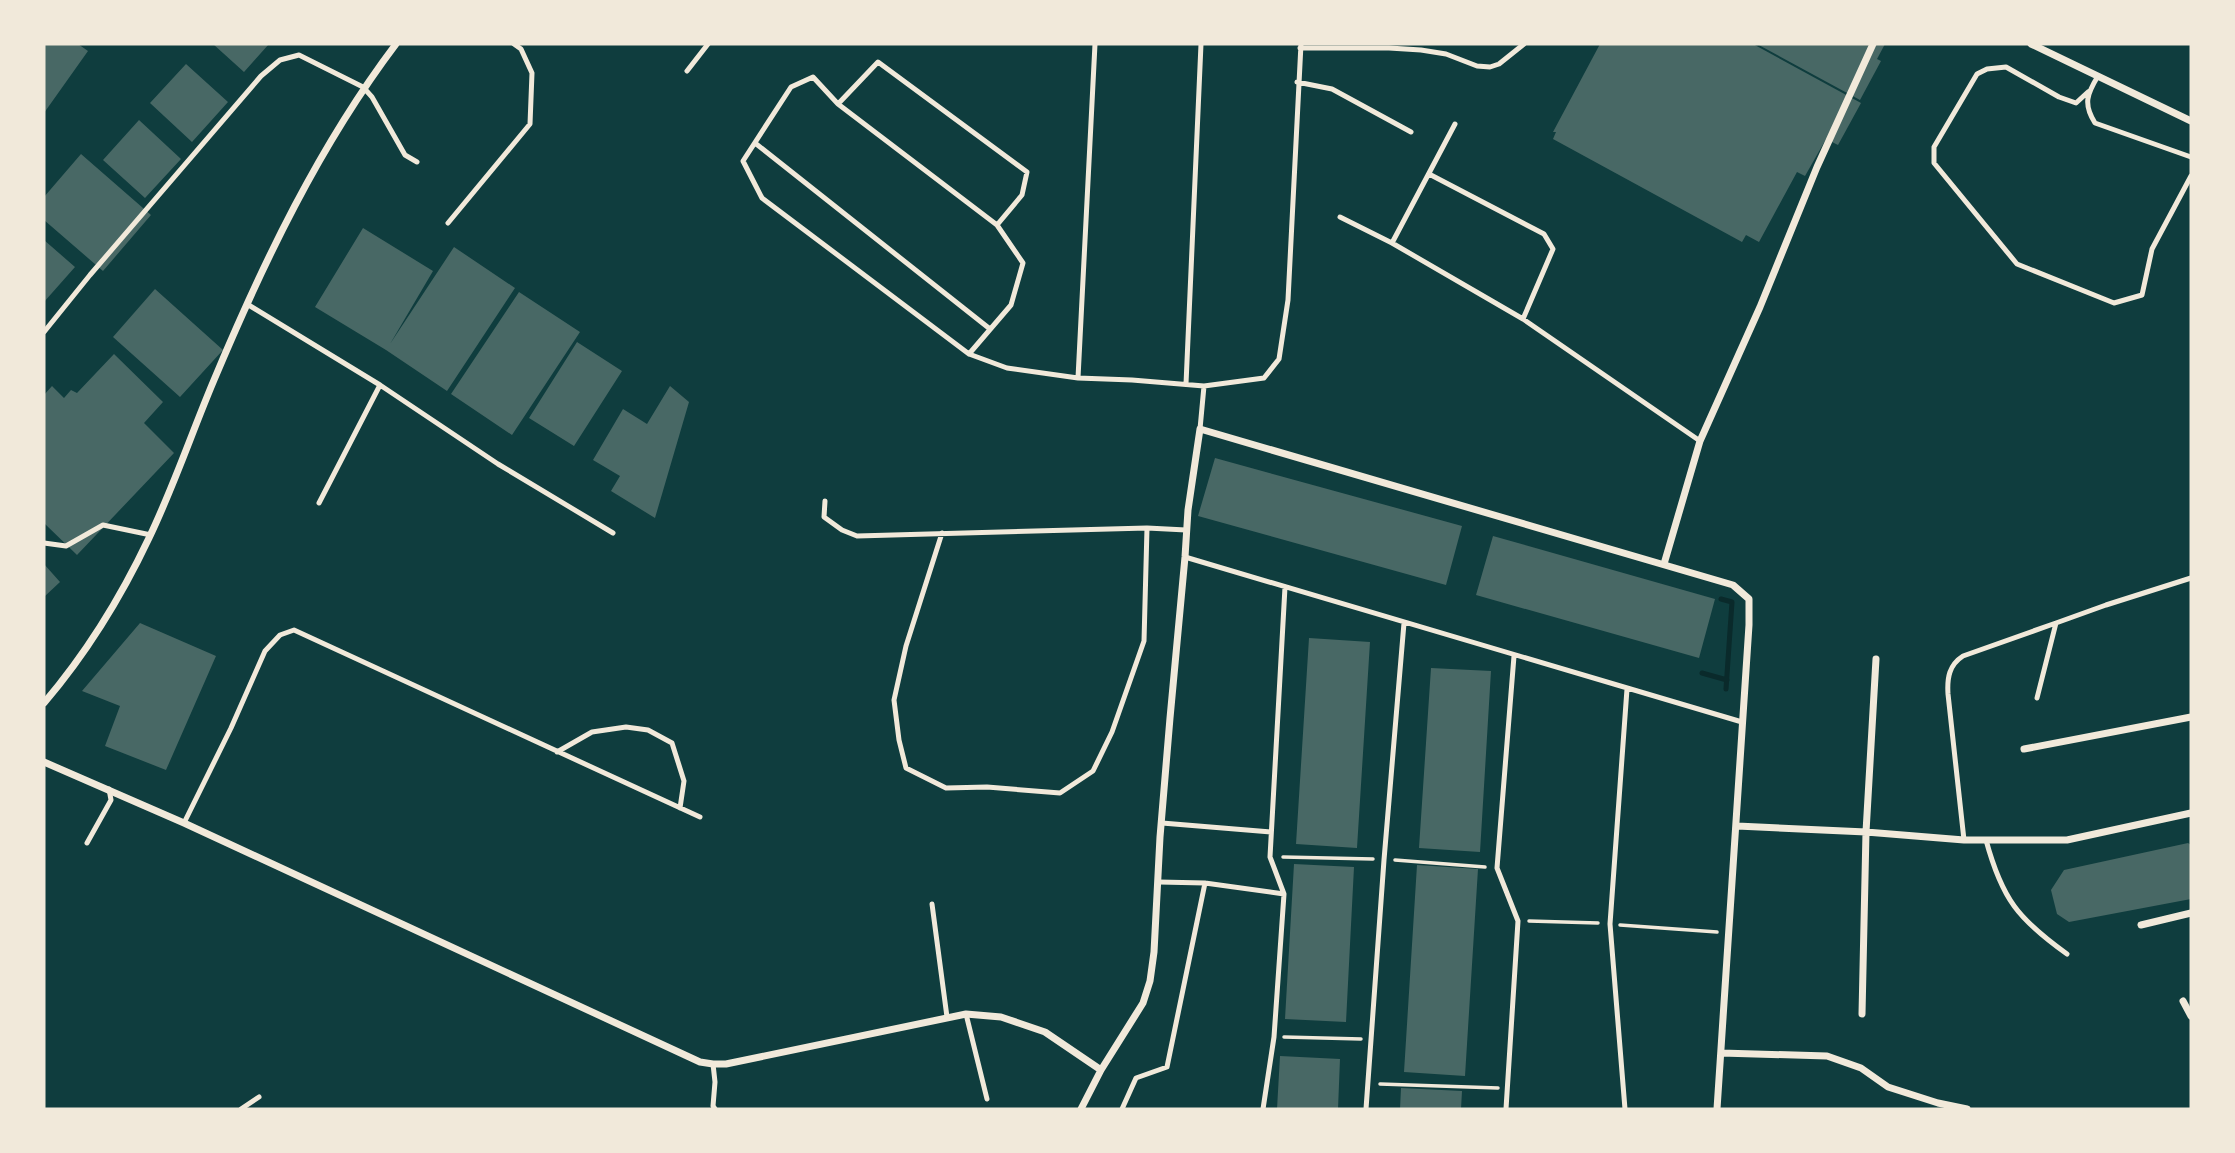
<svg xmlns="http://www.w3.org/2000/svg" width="2235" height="1153" font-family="Figtree,sans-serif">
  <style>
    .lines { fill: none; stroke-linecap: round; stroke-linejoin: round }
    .stream { stroke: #0a2a2b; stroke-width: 5 }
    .building { fill: #486865 }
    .path { stroke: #f1e9da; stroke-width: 3.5 }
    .service { stroke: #f1e9da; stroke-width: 5 }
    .minor { stroke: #f1e9da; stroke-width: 7 }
  </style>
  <rect width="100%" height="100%" fill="#0f3d3e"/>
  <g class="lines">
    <path class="stream" d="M1721 599 1732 602 1726 689
      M1702 673 1727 680"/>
  </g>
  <path class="building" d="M44 44H78L88 51 44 113Z
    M213 44H269L244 72Z
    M1600 44H1753L1861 103 1838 145 1826 139 1805 176 1797 172 1759 242 1746 235 1742 242 1553 139 1556 132H1553Z
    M1757 44H1885L1877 59 1881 61 1860 100Z
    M186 64 228 102 192 142 150 103Z
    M139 120 181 159 145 198 103 160Z
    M81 154 151 215 103 271 44 220V197Z
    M363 228 433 271 390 344 454 247 515 288 447 391 386 350 315 307Z
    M44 240 75 267 44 302Z
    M155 289 223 350 180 397 113 337Z
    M519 292 580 332 512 435 451 394Z
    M577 342 622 371 574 446 529 418Z
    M114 354 163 402 144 423 174 453 77 555 44 523V395L52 386 64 398 71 390 77 393Z
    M670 386 689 402 655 518 611 491 620 476 593 460 623 409 647 424Z
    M1215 458 1462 526 1446 585 1198 516Z
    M1493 536 1715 599 1699 658 1476 595Z
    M44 564 60 582 44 597Z
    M140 623 216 656 166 770 105 746 120 706 82 691Z
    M1309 638 1370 642 1357 848 1296 844Z
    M1431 668 1491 671 1480 852 1419 848Z
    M2188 843 2191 845V899L2069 922 2057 914 2051 890 2064 870Z
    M1294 864 1354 867 1346 1022 1285 1019Z
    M1417 865 1478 869 1465 1076 1404 1072Z
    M1280 1056 1340 1059 1338 1109H1277Z
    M1401 1088 1462 1091 1461 1109H1400Z"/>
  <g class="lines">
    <path class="path" d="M1283 857 1373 859
      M1395 860 1485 867
      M1529 921 1598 923
      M1620 925 1717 932
      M1284 1037 1361 1039
      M1380 1084 1498 1088"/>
    <path class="service" d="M1300 48H1389L1421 50 1446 54 1477 66 1490 67 1499 64 1524 44
      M687 71 708 44
      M2098 76C2087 94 2083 104 2095 123L2191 157
      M1297 82 1332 89 1411 132
      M2088 92 2076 103 2059 97 2006 67 1987 69 1977 74 1934 147V163L2017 264 2114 303 2142 295 2152 249 2191 176
      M838 104 997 225
      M755 143 990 329
      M1429 174 1544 234 1553 249 1523 319
      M1340 217 1392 243 1523 319 1700 441
      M448 223 530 124 532 73 521 49 514 44
      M1392 243 1455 124
      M247 304 380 385 498 464 613 533
      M44 332 90 275 261 76 280 60 299 55 363 87 372 97 405 155 417 162
      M969 354 1011 305 1023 263 997 225 1022 195 1027 172 878 62 838 104 813 77 791 87 743 161 762 198 969 354 1007 368 1078 378 1132 380 1204 386 1264 378 1279 359 1288 300 1301 44
      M1078 378 1095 44
      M1186 384 1201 44
      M1200 429 1204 386
      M825 501 824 517 842 530 857 536 1147 528 1186 530
      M319 503 380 385
      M942 533 906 646 894 700 899 740 906 768 946 788 987 787 1060 793 1093 771 1112 732 1144 641 1147 528
      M44 543 66 546 103 525 151 535
      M1185 557 1742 722
      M2037 698 2056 623 2106 605 2191 578
      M557 752 592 732 626 727 648 730 672 743 684 781 680 808
      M184 823 231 728 265 651 280 635 294 630 700 817
      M1162 823 1271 832
      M1964 840 1948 694C1947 678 1949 665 1963 656L2056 623
      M1986 840C2002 899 2018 919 2067 954
      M87 843 111 800 109 789
      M1159 882 1205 883 1284 894
      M932 904 947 1017
      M966 1014 987 1099
      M713 1064 715 1082 713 1106 715 1109
      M241 1109 259 1097
      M1122 1109 1136 1078 1167 1067 1205 883
      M1263 1109 1274 1037 1284 894 1270 857 1285 587
      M1366 1109 1384 860 1404 623
      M1506 1109 1518 921 1497 868 1514 656
      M1625 1109 1610 924 1627 689"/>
    <path class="minor" d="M2031 44 2191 121
      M1664 564 1700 441 1760 307 1817 167 1873 44
      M44 703C85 655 122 595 149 538 174 486 192 432 214 380 263 263 319 146 396 44
      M2024 749 2191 717
      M44 762 184 823 700 1062 713 1064H726L966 1014 1001 1017 1045 1032 1101 1070
      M1737 826 1866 832 1964 840H2067L2191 813
      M2141 925 2191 913
      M2183 1001 2191 1016
      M1862 1014 1866 832 1876 659
      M1721 1053 1827 1056 1861 1068 1888 1087 1938 1103 1967 1109
      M1081 1109 1101 1070 1143 1003 1150 981 1154 952 1160 837 1170 718 1185 557 1188 510 1200 429 1733 585 1749 599V625L1717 1109"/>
  </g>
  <rect width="2235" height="1153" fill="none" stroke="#f1e9da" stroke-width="91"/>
</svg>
